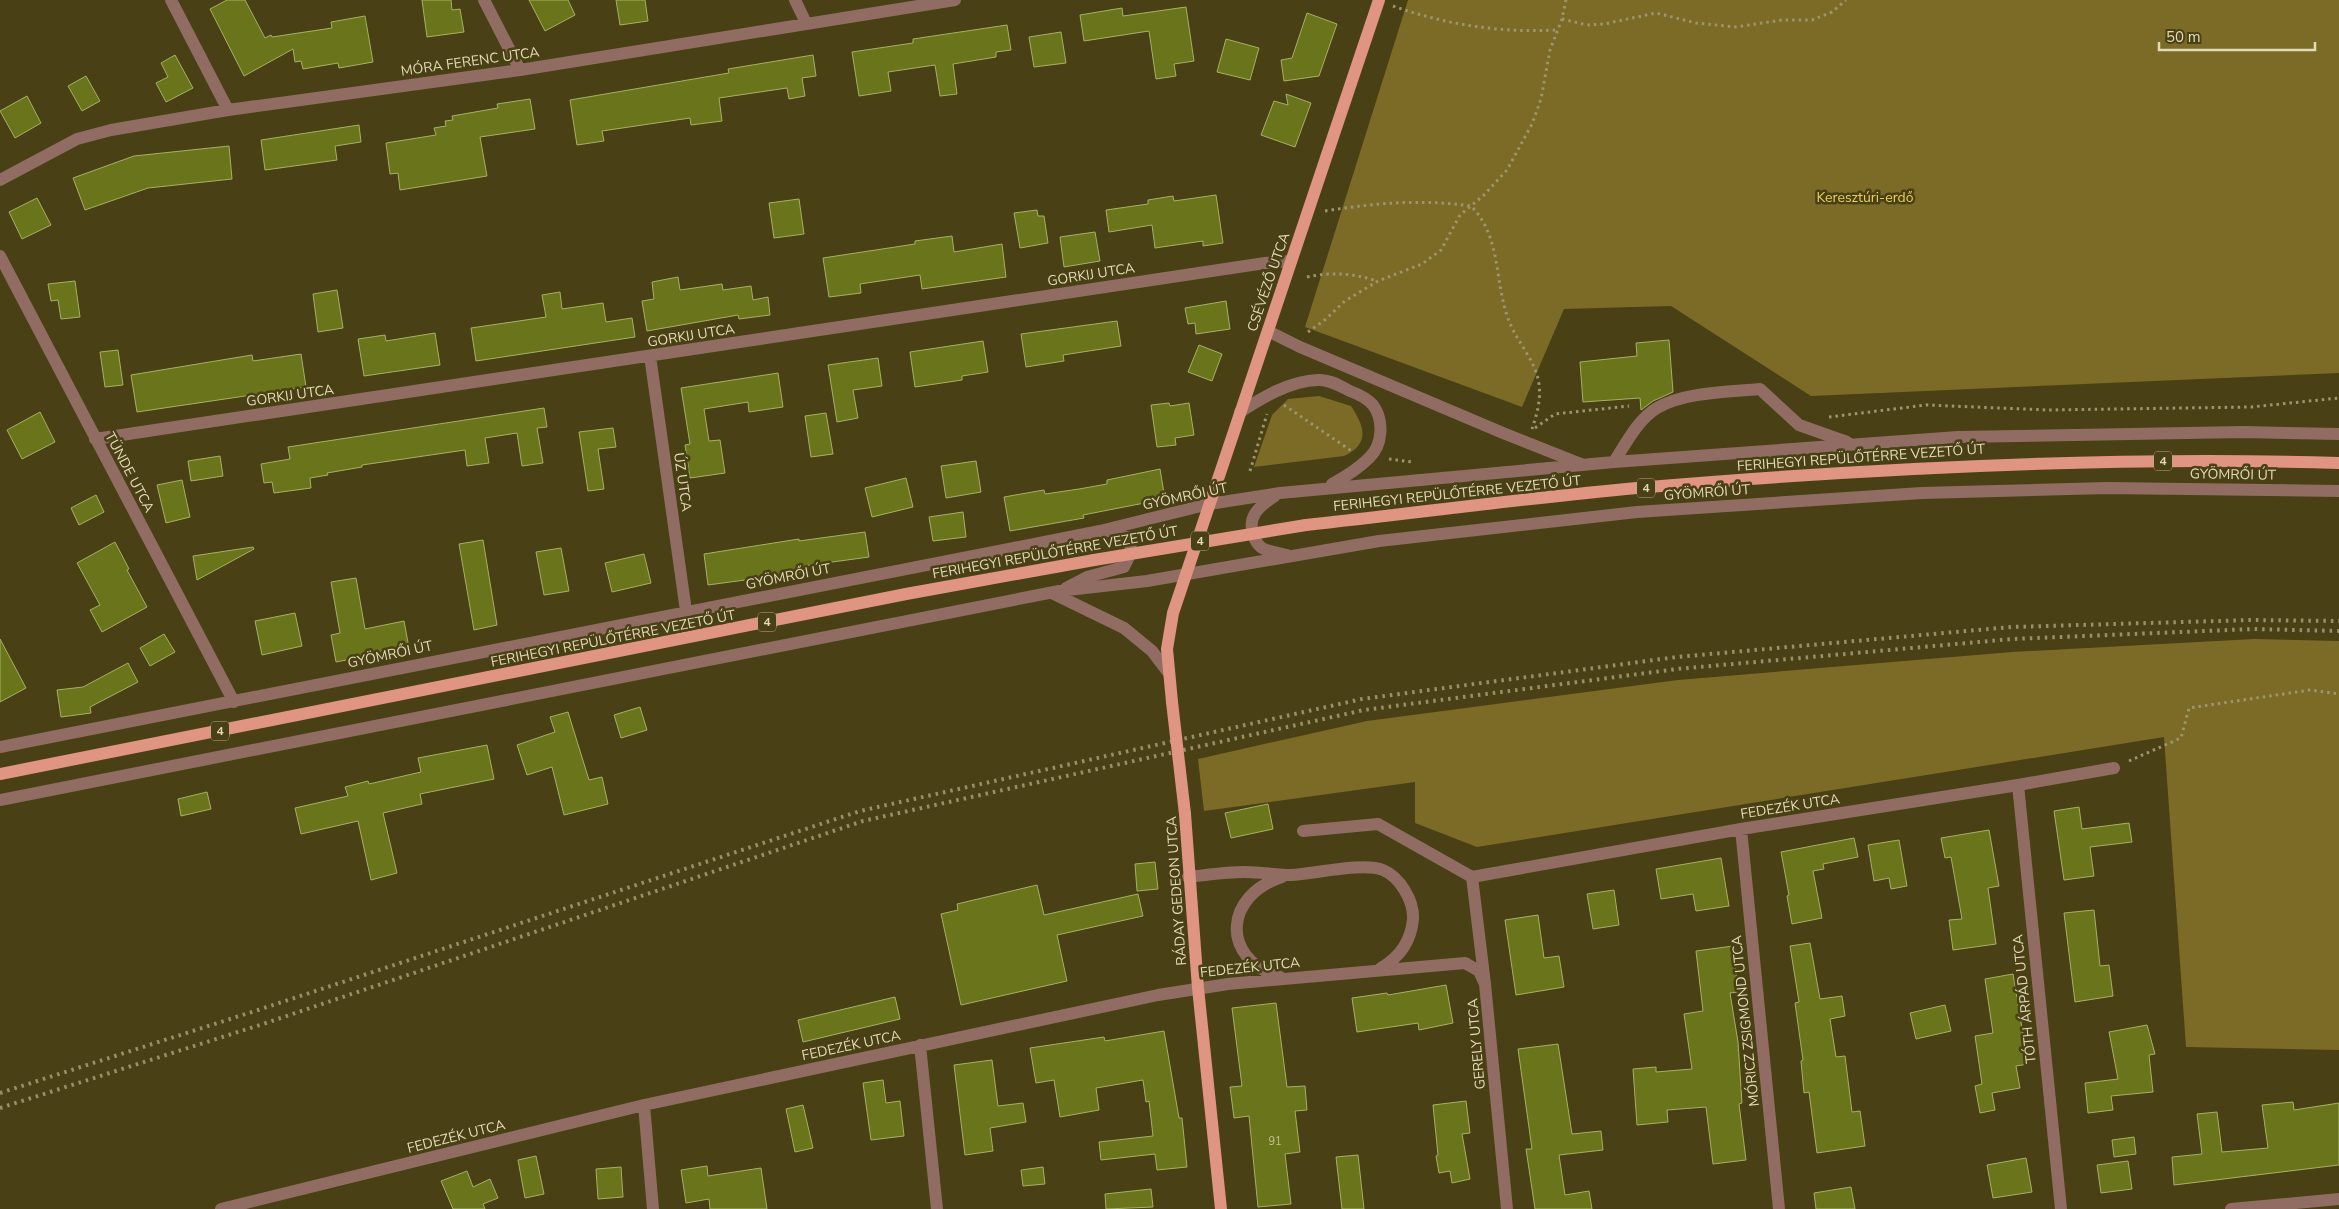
<svg xmlns="http://www.w3.org/2000/svg" width="2339" height="1209" font-family="'Nunito Sans',sans-serif">
  <style>
    .green { fill: #7b6b26 }
    .building { fill: #6a751b; stroke: #a5b165 }
    .lines { fill: none; stroke-linecap: round; stroke-linejoin: round }
    .path { stroke: #9d956d; stroke-width: 3; stroke-dasharray: 2.5 4; stroke-linecap: butt }
    .minor { stroke: #916c62; stroke-width: 12 }
    .major { stroke: #df9581; stroke-width: 12 }
    .rail { stroke: #989068; stroke-width: 4; stroke-dasharray: 2.5 5; stroke-linecap: butt }
    .major-bridge { stroke: #df9581; stroke-width: 12 }
    .labels { text-anchor: middle; stroke-width: 5; stroke-linejoin: round; paint-order: stroke }
    .number-label { font-size: 11px; fill: #c5c28e }
    .shield { fill: #494016; stroke: #b5ac85; stroke-width: 1 }
    .shield-label { font-size: 12px; font-weight: bold; fill: #e3dbb5 }
    .street-label { font-size: 14px; fill: #e3dbb5; stroke: #494016 }
    .park-label { font-size: 14px; fill: #ebcf57; stroke: #494016 }
  </style>
  <rect width="100%" height="100%" fill="#494016"/>
  <path class="green" d="M1408 0H2339V373L1811 396 1671 306 1564 309 1522 407 1305 327Z
    M1319 396 1351 406C1364 426 1371 443 1344 456L1254 467 1272 415 1288 399Z
    M2254 639 2339 641V1050L2186 1047 2164 737 1477 847 1415 823V782L1204 811 1198 759 1367 721 1678 680 2012 652Z"/>
  <path class="building" d="M227 0H245L265 38 271 35 272 37 332 28 331 22 365 16 373 62 339 68 338 63 303 69 301 61 295 62 293 49 244 76 210 9Z
    M422 0H451L452 10 460 9 464 32 427 37Z
    M529 0H568L575 15 545 31Z
    M616 0H645L648 21 620 25Z
    M1186 7 1194 61 1174 64 1176 76 1156 79 1149 31 1084 41 1080 15 1122 8 1123 16Z
    M1307 13 1337 24 1319 76 1284 81 1281 60 1292 58Z
    M1007 25 1011 50 996 52V57L953 64 957 94 940 96 935 65 888 72 891 91 859 96 852 52 913 43V39Z
    M1061 32 1066 63 1034 67 1029 37Z
    M1226 39 1259 48 1250 80 1217 72Z
    M175 55 193 88 166 102 156 83 168 77 161 63Z
    M813 55 816 76 802 78 805 96 789 99 787 88 719 98 722 121 691 125 690 118 602 131 604 141 577 145 570 100 729 73 728 69Z
    M86 76 100 101 82 111 68 86Z
    M1286 94 1311 103 1295 147 1261 135 1274 101 1288 105Z
    M27 96 41 123 15 138 0 111Z
    M530 99 535 129 480 137 487 176 400 190 398 173 390 174 386 143 436 135 434 128 446 126 445 121 453 120 452 116 498 108 497 104Z
    M359 125 361 142 335 146 337 160 265 170 261 140Z
    M229 146 232 179 148 188 85 210 73 178 134 156Z
    M1216 195 1223 243 1203 246V241L1155 248 1152 225 1109 232 1106 210 1148 204V200L1173 196 1174 201Z
    M37 198 51 225 22 239 9 212Z
    M799 199 804 234 774 238 769 203Z
    M1037 210 1038 216H1044L1048 243 1020 248 1014 213Z
    M1095 232 1100 261 1064 267 1060 237Z
    M952 236 954 252 1002 244 1006 277 922 289 920 275 860 284 861 293 829 297 823 258 915 244V241Z
    M678 277 680 290 722 284 723 290 751 286 753 300 768 297 770 315 739 319 738 315 647 331 642 301 654 299 652 282Z
    M75 281 80 317 61 319 58 300 51 301 48 284Z
    M337 290 343 328 318 332 313 294Z
    M560 292 562 309 603 303 606 322 632 318 635 337 476 361 471 328 546 317 542 295Z
    M1226 301 1230 329 1196 334 1195 323 1188 324 1185 308Z
    M1117 321 1121 346 1063 355 1064 361 1026 367 1021 334Z
    M435 333 440 365 364 376 358 339 385 335 386 341Z
    M1669 340 1673 392 1653 401 1641 410 1640 398 1583 402 1580 362 1637 356 1636 343Z
    M983 341 988 372 962 376V380L915 387 910 352Z
    M1199 345 1222 354 1212 381 1188 372Z
    M118 350 123 385 105 387 100 352Z
    M301 354 306 387 137 412 131 375 252 355 253 361Z
    M878 358 882 386 853 390 858 418 837 422 828 365Z
    M778 373 783 407 749 412 748 402 704 409 709 441 720 440 725 473 690 478 685 445 690 444 681 388Z
    M1169 403 1170 406 1189 403 1194 435 1175 438 1176 445 1157 447 1151 405Z
    M544 408 547 427 537 428 543 463 522 466 517 433 485 438 489 463 467 466 465 450 362 465V467L327 473 328 475 310 478 311 488 274 493 272 482 264 483 261 464 290 459 288 447Z
    M40 412 55 442 22 459 7 430Z
    M826 413 833 454 811 457 805 416Z
    M613 428 616 447 598 449 604 489 588 491 579 432Z
    M220 456 223 476 191 481 188 461Z
    M976 461 981 492 946 498 941 466Z
    M1160 469 1165 499 1083 515 1084 518 1010 531 1004 497 1044 490 1045 494 1079 489 1107 484V480Z
    M906 478 913 507 872 517 865 488Z
    M182 480 190 517 166 523 157 485Z
    M96 495 104 512 79 525 71 508Z
    M963 512 966 537 933 541 929 517Z
    M865 532 869 557 803 566 804 572 708 585 704 554 799 539V541Z
    M483 540 497 625 474 630 459 544Z
    M115 542 129 569 127 570 147 607 102 632 90 610 100 605 77 563Z
    M253 547 254 549 197 580 193 556Z
    M561 548 569 591 544 595 536 552Z
    M644 554 651 583 612 592 605 563Z
    M356 578 365 629 404 621 409 648 336 662 331 635 340 633 331 582Z
    M295 613 302 646 262 655 255 621Z
    M164 634 175 652 150 666 140 648Z
    M0 639 26 688 0 702Z
    M128 663 138 682 90 707 91 713 61 717 57 690 83 687Z
    M640 707 647 730 621 738 614 715Z
    M568 712 589 780 602 777 608 804 564 815 552 767 527 775 517 745 555 732 550 717Z
    M487 745 494 779 420 794 422 804 383 813 397 873 371 880 358 821 301 834 295 808 348 796 345 787 368 781 369 784 421 772 418 758Z
    M207 792 211 809 181 816 178 799Z
    M1268 804 1273 829 1231 838 1225 813Z
    M2079 807 2082 829 2129 823 2132 842 2090 847 2094 876 2064 880 2054 811Z
    M1989 830 1999 886 1988 888 1996 944 1953 950 1949 920 1962 919 1951 857 1945 858 1941 838Z
    M1854 838 1858 857 1823 864 1824 869 1813 871 1822 918 1792 924 1787 896 1789 895 1781 852Z
    M1899 840 1907 886 1891 889 1889 878 1874 881 1868 845Z
    M1721 858 1729 906 1696 911 1693 894 1661 899 1656 869Z
    M1155 862 1158 889 1137 891 1135 864Z
    M1037 885 1044 915 1138 894 1143 916 1057 935 1067 981 961 1005 941 914 958 910 957 904Z
    M1614 890 1619 925 1593 929 1587 894Z
    M2094 910 2100 966 2109 965 2113 996 2075 1002 2064 913Z
    M1538 915 1544 958 1559 956 1564 987 1516 995 1505 920Z
    M1810 943 1820 999 1842 996 1845 1016 1830 1019 1836 1057 1845 1056 1852 1112 1860 1111 1865 1146 1817 1153 1809 1092 1804 1093 1801 1061 1803 1060 1795 1003 1799 1002 1790 946Z
    M1733 946 1738 992 1730 993 1738 1042 1742 1103 1739 1104 1746 1160 1713 1164 1706 1107 1667 1110 1668 1122 1637 1125 1633 1069 1656 1067V1072L1692 1069 1684 1014 1703 1011 1696 951Z
    M2013 974 2028 1064 2016 1066 2020 1088 1992 1093 1995 1110 1980 1113 1975 1086 1982 1084 1975 1036 1993 1033 1985 979Z
    M1446 985 1453 1023 1419 1030 1418 1023 1357 1032 1352 998 1387 993 1388 995Z
    M895 997 900 1019 803 1042 798 1020Z
    M1276 1003 1287 1087 1305 1086 1307 1110 1295 1111 1300 1152 1285 1154 1291 1204 1258 1207 1249 1116 1234 1118 1230 1087 1242 1086 1232 1008Z
    M1945 1005 1951 1031 1916 1039 1910 1013Z
    M2147 1025 2155 1054 2149 1055 2153 1092 2111 1096 2113 1110 2088 1113 2085 1083 2118 1079 2109 1032Z
    M1164 1031 1179 1118H1182L1187 1167 1157 1170 1155 1154 1101 1160 1099 1142 1153 1136 1149 1101 1146 1102 1143 1080 1096 1088 1099 1110 1060 1117 1054 1080 1036 1083 1030 1048 1104 1037 1105 1041Z
    M1558 1044 1572 1134 1601 1131 1603 1150 1559 1155 1565 1195 1589 1191 1592 1209H1535L1526 1149H1532L1518 1049Z
    M992 1060 998 1106 1023 1103 1026 1122 990 1128 993 1151 965 1155 954 1065Z
    M883 1080 886 1103 900 1101 904 1136 871 1140 863 1083Z
    M1466 1101 1470 1133 1462 1134 1470 1179 1452 1183 1450 1171 1439 1173 1436 1156 1438 1155 1433 1105Z
    M2293 1102 2294 1110 2339 1103V1165L2174 1185 2172 1157 2202 1154 2197 1114 2217 1112 2222 1152 2268 1148 2262 1105Z
    M803 1105 813 1148 795 1152 786 1109Z
    M2134 1137 2136 1154 2114 1157 2112 1140Z
    M1358 1155 1364 1209H1342L1336 1157Z
    M536 1156 544 1194 525 1198 518 1160Z
    M2026 1158 2032 1192 1993 1198 1987 1165Z
    M2128 1161 2132 1189 2101 1193 2097 1165Z
    M707 1166 708 1176 761 1168 767 1209H710L709 1199 686 1203 681 1170Z
    M621 1167 623 1197 598 1199 596 1169Z
    M1043 1167 1045 1184 1023 1186 1021 1170Z
    M467 1171 473 1187 490 1179 498 1198 483 1204 485 1209H453L441 1181Z
    M1851 1187 1855 1209H1816L1814 1193Z
    M1151 1189 1153 1207 1106 1209 1105 1194Z"/>
  <g class="lines">
    <path class="path" d="M1393 6C1447 25 1500 33 1557 30
      M1562 19 1587 25 1604 24 1656 13 1696 23 1736 27 1782 20H1812L1832 12 1846 0
      M1325 211C1375 203 1421 199 1471 206 1502 237 1494 283 1509 321 1517 342 1536 361 1539 384 1541 400 1537 414 1532 429
      M1307 277C1331 272 1353 273 1377 281
      M1308 332 1326 319 1345 301 1378 281 1422 264 1441 250 1460 215 1484 195 1507 170 1532 124 1541 99 1550 50 1562 19 1566 0
      M1284 405 1353 452
      M1829 417 1926 405 2048 410 2251 407 2339 398
      M1535 428 1555 414 1629 406
      M1389 459 1412 462
      M1250 471 1267 414
      M2129 761 2181 738 2189 708 2310 690 2339 694"/>
    <path class="minor" d="M171 0 228 110
      M484 0 520 70
      M795 0 806 23
      M0 180 77 139 111 130 228 110 520 70 955 0
      M0 256 234 702
      M1268 331 1300 347 1503 433 1581 464
      M650 356 686 611
      M1240 412C1263 397 1290 381 1318 380 1329 379 1340 386 1350 391 1358 394 1367 398 1373 405 1384 420 1383 445 1369 458 1358 469 1345 477 1332 484
      M95 439 1265 263 1291 261
      M1614 462C1625 445 1638 419 1657 408 1684 392 1729 392 1760 389L1799 425 1847 442
      M1275 496C1259 506 1246 517 1254 537 1256 542 1259 547 1264 549 1271 552 1280 553 1287 555
      M1066 588 1087 577 1124 567C1133 550 1134 545 1121 530L1108 531
      M1052 593 1124 628 1152 651 1168 672
      M0 747 1100 531 1209 504 1280 493 1614 462 1958 437 2243 432 2339 434
      M2018 785 2061 1209
      M0 800 1059 591 1147 581 1379 541 1637 512 1922 493 2107 488 2339 491
      M1741 829 1779 1209
      M1303 831 1378 824 1472 877
      M1188 877C1207 875 1226 872 1245 872 1261 872 1276 875 1291 875 1314 874 1363 862 1383 870 1400 877 1414 901 1413 919 1411 942 1400 957 1381 968
      M1472 877 1741 829 2018 785 2114 768
      M1472 877 1485 984 1507 1209
      M1280 977C1219 958 1225 895 1282 877
      M920 1045 937 1209
      M644 1105 653 1209
      M221 1209 644 1105 1158 995 1228 984 1465 963 1479 971 1485 984
      M2231 1209 2339 1199"/>
    <path class="major" d="M1306 525C1416 513 1527 498 1637 488 1871 468 2105 456 2339 463
      M1172 702 1167 649 1173 613 1379 0
      M0 774 906 594 1094 560
      M1185 814 1198 988 1221 1209"/>
    <path class="rail" d="M0 1093 258 1010 860 811 1362 699 1677 657 2011 627 2252 620 2339 621
      M0 1108 263 1024 863 821 1364 710 1677 669 2012 639 2253 629 2339 631"/>
    <path class="major-bridge" d="M1094 560 1306 525
      M1172 702 1185 814"/>
  </g>
  <g class="labels">
    <g class="number-label">
      <text x="1275" y="1145">91</text>
    </g>
    <g class="shield">
      <rect x="2154" y="451.5" width="18" height="19" rx="4"/>
      <rect x="1637" y="478.5" width="18" height="19" rx="4"/>
      <rect x="1191" y="531.5" width="18" height="19" rx="4"/>
      <rect x="758" y="612.5" width="18" height="19" rx="4"/>
      <rect x="211" y="721.5" width="18" height="19" rx="4"/>
    </g>
    <g class="shield-label">
      <text x="2163" y="465">4</text>
      <text x="1646" y="492">4</text>
      <text x="1200" y="545">4</text>
      <text x="767" y="626">4</text>
      <text x="220" y="735">4</text>
    </g>
    <g class="street-label">
      <text transform="translate(470 61) rotate(-8)" y="5">MÓRA FERENC UTCA</text>
      <text transform="translate(1091 274) rotate(-9)" y="5">GORKIJ UTCA</text>
      <text transform="translate(1268 282) rotate(-71)" y="5">CSÉVÉZŐ UTCA</text>
      <text transform="translate(691 335) rotate(-9)" y="5">GORKIJ UTCA</text>
      <text transform="translate(290 395) rotate(-8)" y="5">GORKIJ UTCA</text>
      <text transform="translate(1861 457) rotate(-4)" y="5">FERIHEGYI REPÜLŐTÉRRE VEZETŐ ÚT</text>
      <text transform="translate(130 472) rotate(62)" y="5">TÜNDE UTCA</text>
      <text transform="translate(2233 474) rotate(1)" y="5">GYÖMRŐI ÚT</text>
      <text transform="translate(683 482) rotate(82)" y="5">ÚZ UTCA</text>
      <text transform="translate(1707 492) rotate(-4)" y="5">GYÖMRŐI ÚT</text>
      <text transform="translate(1457 493) rotate(-6)" y="5">FERIHEGYI REPÜLŐTÉRRE VEZETŐ ÚT</text>
      <text transform="translate(1185 496) rotate(-12)" y="5">GYÖMRŐI ÚT</text>
      <text transform="translate(1055 552) rotate(-10)" y="5">FERIHEGYI REPÜLŐTÉRRE VEZETŐ ÚT</text>
      <text transform="translate(788 576) rotate(-11)" y="5">GYÖMRŐI ÚT</text>
      <text transform="translate(613 638) rotate(-11)" y="5">FERIHEGYI REPÜLŐTÉRRE VEZETŐ ÚT</text>
      <text transform="translate(390 654) rotate(-12)" y="5">GYÖMRŐI ÚT</text>
      <text transform="translate(1790 806) rotate(-9)" y="5">FEDEZÉK UTCA</text>
      <text transform="translate(1176 891) rotate(-94)" y="5">RÁDAY GEDEON UTCA</text>
      <text transform="translate(1250 967) rotate(-6)" y="5">FEDEZÉK UTCA</text>
      <text transform="translate(2024 999) rotate(-96)" y="5">TÓTH ÁRPÁD UTCA</text>
      <text transform="translate(1745 1021) rotate(-96)" y="5">MÓRICZ ZSIGMOND UTCA</text>
      <text transform="translate(1476 1044) rotate(-95)" y="5">GERELY UTCA</text>
      <text transform="translate(851 1045) rotate(-12)" y="5">FEDEZÉK UTCA</text>
      <text transform="translate(456 1136) rotate(-14)" y="5">FEDEZÉK UTCA</text>
    </g>
    <g class="park-label">
      <text x="1865" y="202">Keresztúri-erdő</text>
    </g>
  </g>
  <path d="M2159 42v8h156v-8" fill="none" stroke="#e3dbb5" stroke-width="2.5"/>
  <text x="2166" y="42" font-size="15" fill="#e3dbb5" stroke="#494016" stroke-width="4" paint-order="stroke">50 m</text>
</svg>
